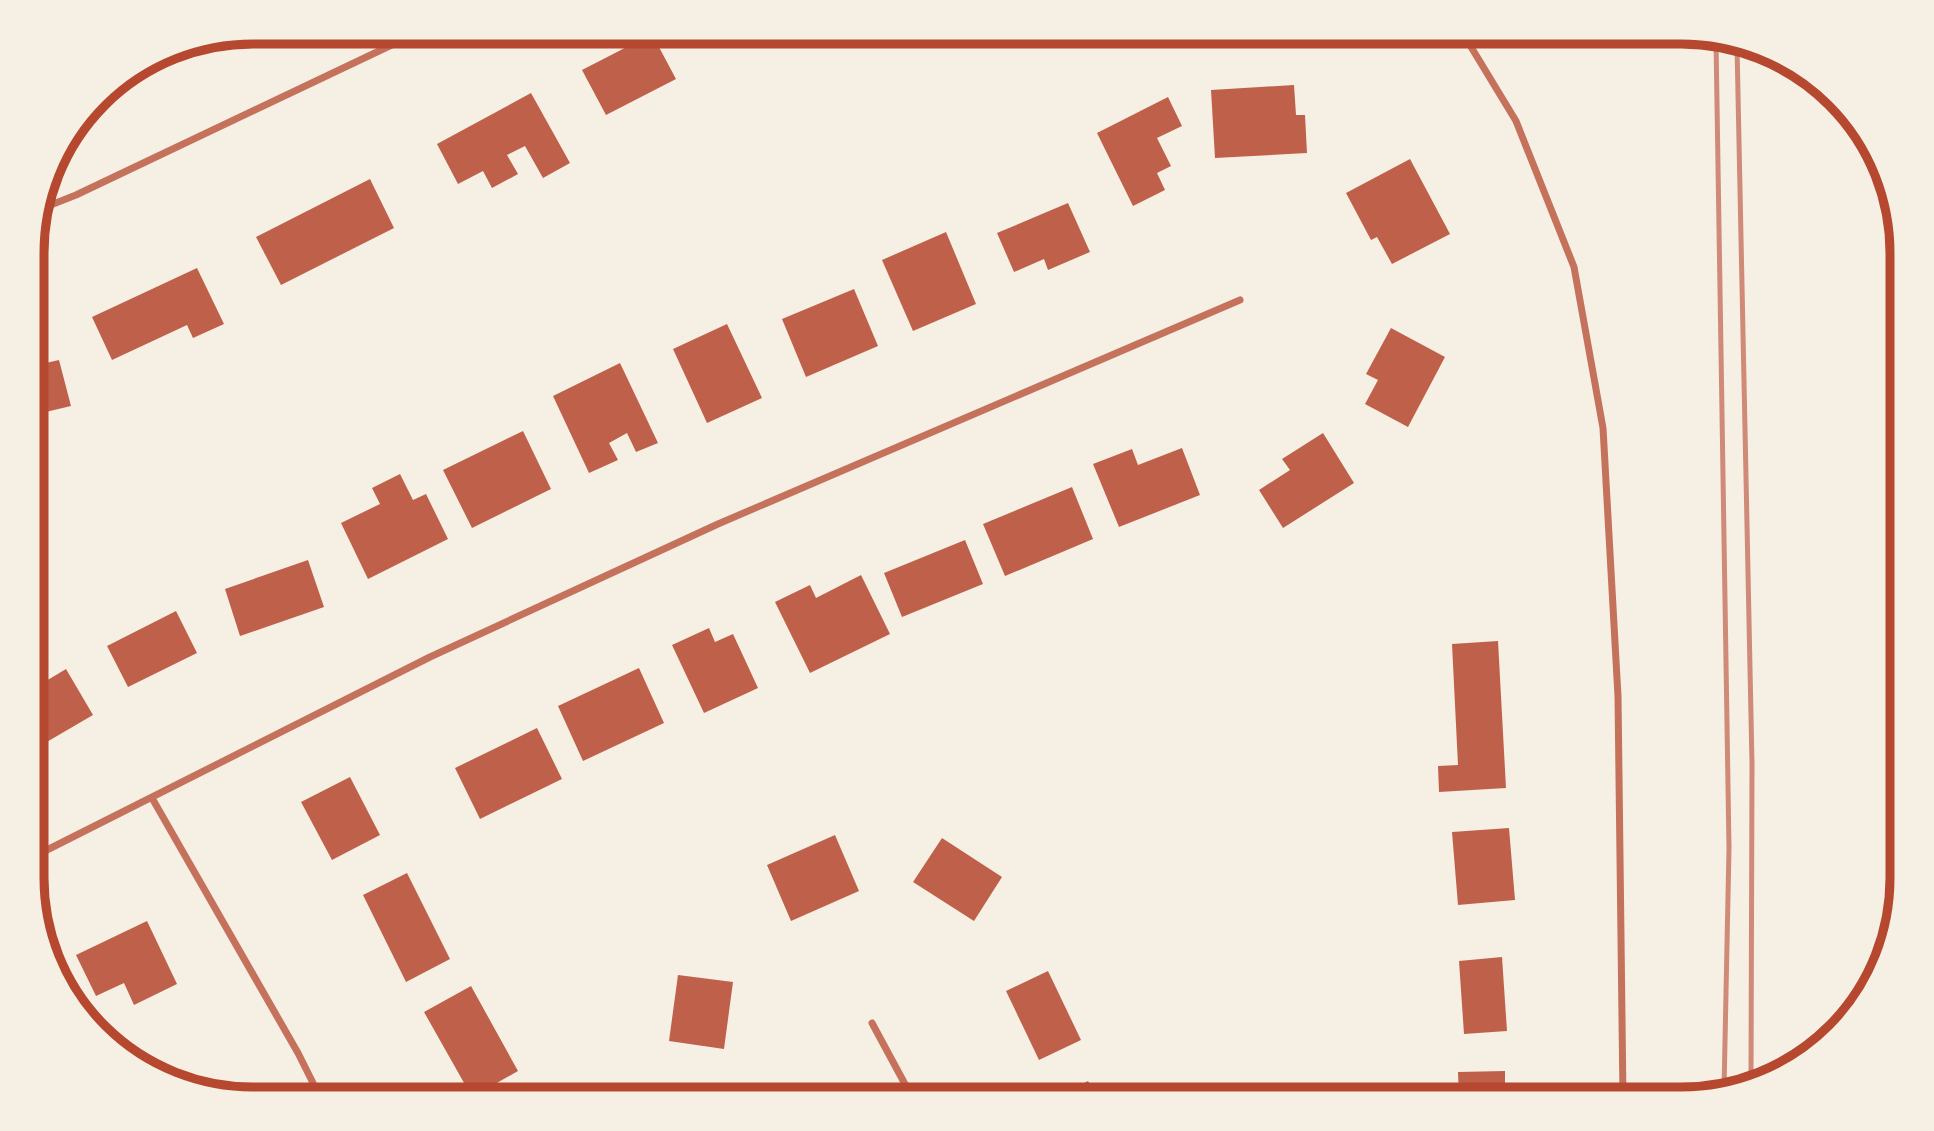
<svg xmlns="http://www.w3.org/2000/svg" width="1934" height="1131" font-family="'Fira Sans',sans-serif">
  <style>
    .building { fill: #bf614a }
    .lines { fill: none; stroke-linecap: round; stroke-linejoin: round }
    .minor { stroke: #c5725c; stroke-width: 7 }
    .rail { stroke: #cf8b77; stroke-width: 5 }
    .rim { fill: none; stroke: #b5482f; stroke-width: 9 }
  </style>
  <rect width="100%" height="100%" fill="#f6efe4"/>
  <path class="building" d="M753 32H786L760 45Z
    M652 34 676 79 606 115 582 70Z
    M1294 85 1296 115H1305L1307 153 1215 158 1211 90Z
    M531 93 570 163 543 178 525 146 507 155 518 174 492 188 483 171 458 184 437 144Z
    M1168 97 1182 126 1157 138 1171 166 1157 173 1165 190 1133 206 1097 133Z
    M1410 159 1450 234 1392 264 1377 237 1371 240 1346 193Z
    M370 179 394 228 281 285 256 237Z
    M1068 203 1090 252 1048 270 1044 259 1014 272 997 233Z
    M946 232 976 304 913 331 882 260Z
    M197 268 224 324 193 338 187 325 112 360 92 317Z
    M854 289 878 346 806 377 782 319Z
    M727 324 762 398 707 423 673 349Z
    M1391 328 1445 357 1408 427 1365 404 1378 380 1366 374Z
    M59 360 71 406 33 415V366Z
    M620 363 658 443 636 452 627 433 609 443 618 460 589 473 553 396Z
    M523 431 551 489 472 528 443 470Z
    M1323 433 1354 483 1283 528 1259 490 1290 470 1282 459Z
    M1182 448 1200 495 1119 527 1093 464 1132 449 1138 465Z
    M400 474 413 500 426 494 448 539 368 579 341 523 380 504 372 488Z
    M1072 487 1093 539 1005 576 983 524Z
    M965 540 983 584 902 617 884 573Z
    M308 560 324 607 240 636 225 589Z
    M861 575 890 634 810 673 775 602 810 585 816 598Z
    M176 611 197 653 128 687 107 646Z
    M709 628 715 642 733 634 758 688 704 713 672 645Z
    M1498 641 1506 788 1439 792 1438 766 1458 765 1452 644Z
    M33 660 46 681 66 669 93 715 33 750Z
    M639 668 664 723 583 761 558 706Z
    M537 728 562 779 480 819 455 768Z
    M350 777 380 835 332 860 301 802Z
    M1509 828 1515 900 1458 905 1452 832Z
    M835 835 859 891 791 921 767 865Z
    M942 838 1002 877 974 921 913 882Z
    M407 873 450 959 406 982 363 895Z
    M147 921 177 984 134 1005 124 983 96 996 76 955Z
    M1502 957 1507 1031 1464 1034 1459 961Z
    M1048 971 1081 1040 1039 1060 1006 991Z
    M678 975 733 982 724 1049 669 1041Z
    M471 986 518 1071 472 1097 424 1012Z
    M1505 1071V1099H1459L1458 1072Z
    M1088 1081 1098 1099H1054Z"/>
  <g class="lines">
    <path class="minor" d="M1462 32 1516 121 1574 267 1603 428 1618 696 1623 1099
      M38 210 76 195 419 32
      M152 798 298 1053 321 1099
      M33 857 430 657 718 524 1240 300
      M872 1023 913 1099"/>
    <path class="rail" d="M1716 41 1729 848 1724 1090
      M1737 46 1752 764 1751 1082"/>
  </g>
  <path d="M0 0H1934V1131H0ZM253 44H1681A209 209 0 0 1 1890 253V878A209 209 0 0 1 1681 1087H253A209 209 0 0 1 44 878V253A209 209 0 0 1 253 44Z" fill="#f6efe4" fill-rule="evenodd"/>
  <path class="rim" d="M253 44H1681A209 209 0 0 1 1890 253V878A209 209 0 0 1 1681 1087H253A209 209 0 0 1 44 878V253A209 209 0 0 1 253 44Z"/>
</svg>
